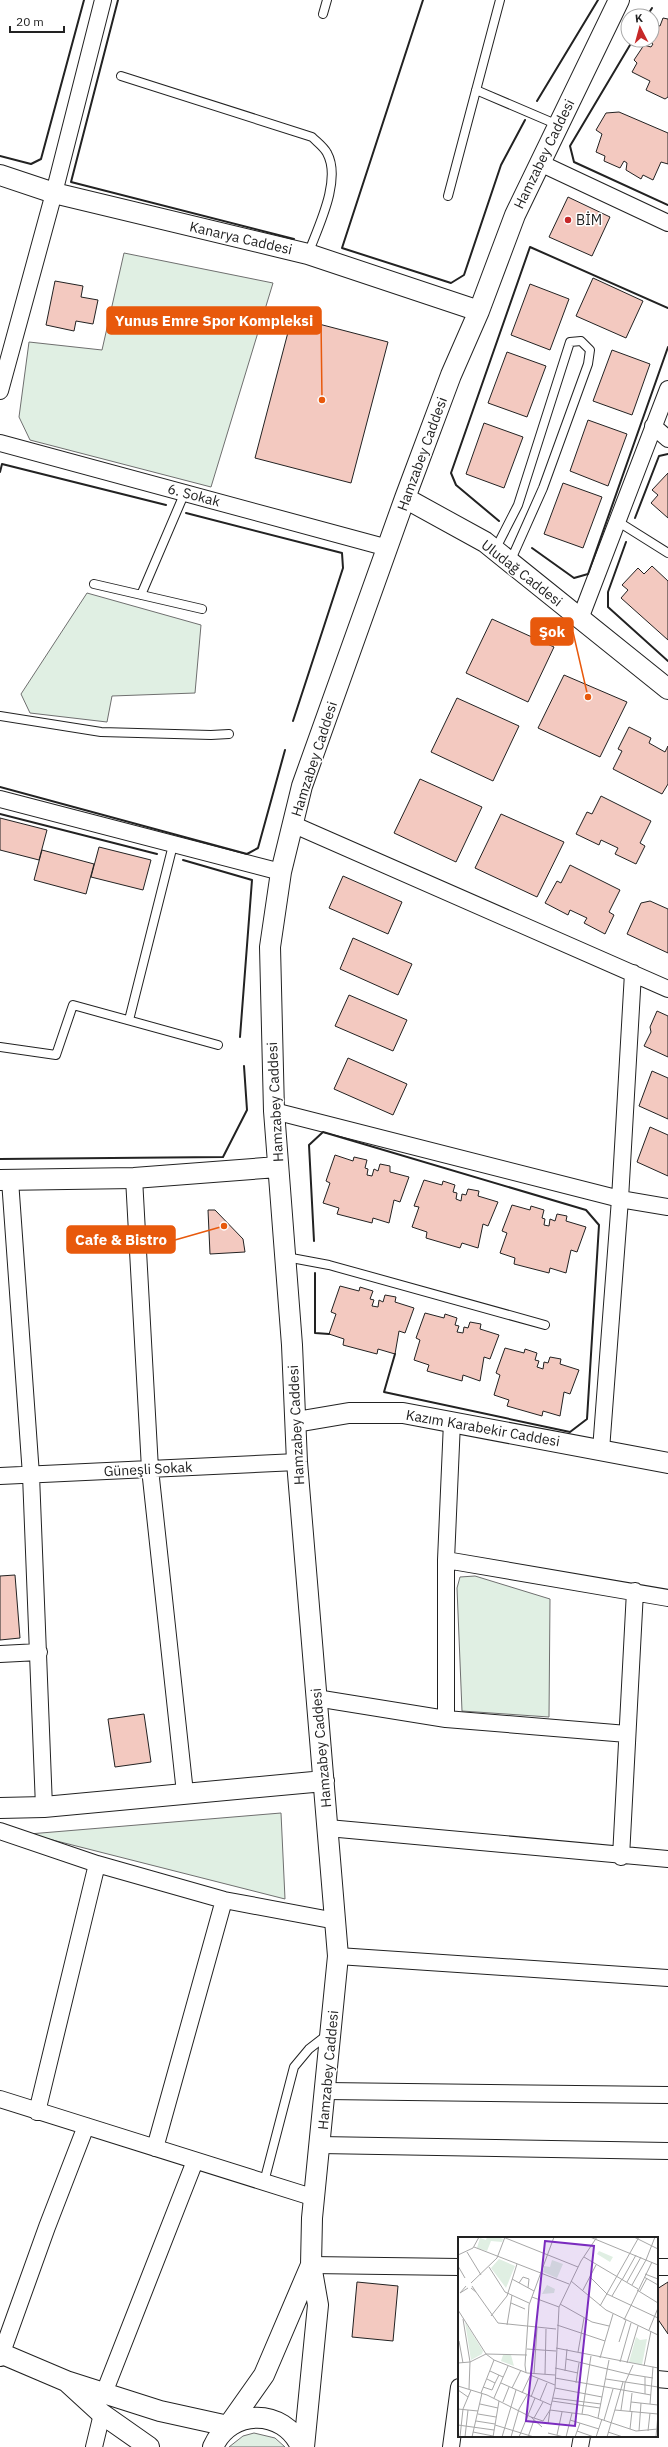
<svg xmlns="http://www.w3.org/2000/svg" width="668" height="2447" font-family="'IBM Plex Sans',sans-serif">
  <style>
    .green { fill: #e0efe3; stroke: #6f6f6f }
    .building { fill: #f3c9c0; stroke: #222 }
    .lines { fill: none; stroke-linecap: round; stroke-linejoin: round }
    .service-casing { stroke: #222; stroke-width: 10 }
    .minor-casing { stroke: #222; stroke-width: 18 }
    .tertiary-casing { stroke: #222; stroke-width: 22 }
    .service { stroke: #fff; stroke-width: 8 }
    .minor { stroke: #fff; stroke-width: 16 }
    .tertiary { stroke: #fff; stroke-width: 20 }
    .wall { stroke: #222; stroke-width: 2 }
    .poi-dot { fill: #c62828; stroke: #fff; stroke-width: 1.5 }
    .labels { text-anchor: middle; stroke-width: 3; stroke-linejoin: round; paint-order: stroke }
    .street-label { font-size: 14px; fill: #222; stroke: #fff }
    .poi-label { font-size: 14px; fill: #222; stroke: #fff; text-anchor: start }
    .inset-road { fill: none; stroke: #a7a7a7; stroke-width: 1 }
    .view { fill: #7b2cbf; fill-opacity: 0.15; stroke: #7b2cbf; stroke-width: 2 }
    .inset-edge { fill: none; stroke: #222; stroke-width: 2 }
    .leader { fill: none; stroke: #e8590c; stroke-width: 1.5 }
    .callout-dot { fill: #e8590c; stroke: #fff; stroke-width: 1.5 }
    .callout { fill: #e8590c; stroke: #e8590c; stroke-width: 1.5 }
    .callout-label { font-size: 15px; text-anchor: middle; font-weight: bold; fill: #fff }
  </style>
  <rect width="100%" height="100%" fill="#fff"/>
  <path class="green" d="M124 253 273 283 211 487 30 440 19 417 29 342 102 350Z
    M87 593 201 625 195 693 112 696 107 722 30 713 21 694Z
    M475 1576 550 1599 549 1717 462 1711 457 1588 460 1577Z
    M281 1813 285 1899 29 1834Z
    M254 2433 275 2438 285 2447H229L243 2436Z"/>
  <path class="building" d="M663 18 668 19V97L665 99 646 90 650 81 632 72 637 63 634 60 644 45 651 47 653 44 647 40H652V30L655 25 660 26Z
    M619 112 668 133V164L661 162 653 180 643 175 641 179 626 170 627 163 624 161 620 168 604 161 605 156 596 152 602 134 596 130 606 113Z
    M568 197 610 217 592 256 549 237Z
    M593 278 643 301 626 338 576 316Z
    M55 281 83 286 81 297 98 300 93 324 76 321 74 331 46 325Z
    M530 284 569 299 550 350 511 335Z
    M292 317 388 342 351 483 255 458Z
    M612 350 650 364 632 415 593 401Z
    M507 352 546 366 527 417 488 403Z
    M588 420 627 434 608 486 570 471Z
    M484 423 523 437 504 488 466 474Z
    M668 473V518L651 503 658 495 652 490Z
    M563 483 602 497 583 548 544 534Z
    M652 566 668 581V640L621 598 628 590 622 585 638 568 644 574Z
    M492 619 554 647 528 702 466 673Z
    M564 675 627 702 600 757 538 728Z
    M457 698 519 726 493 781 431 752Z
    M629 727 651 738 649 743 665 752 668 746V784L662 794 613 769 622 751 618 749Z
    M420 779 482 807 456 862 394 833Z
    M601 796 651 821 640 843 645 846 636 864 615 854 618 848 601 840 599 845 576 834 587 812 592 814Z
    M501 814 564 842 537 897 475 868Z
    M0 818 47 830 39 860 0 850Z
    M99 847 151 860 143 890 91 877Z
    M42 850 94 864 86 894 34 880Z
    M570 865 620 890 609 912 614 915 605 934 584 923 587 918 570 910 568 915 545 903 557 881 561 883Z
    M343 876 402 902 388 934 329 908Z
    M650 901 668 909V953L627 934 641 903Z
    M353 938 412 964 398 995 340 969Z
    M349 995 407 1020 393 1051 335 1026Z
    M657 1011 668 1016V1057L644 1046 651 1032 650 1027Z
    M348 1058 407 1084 393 1115 334 1089Z
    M652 1071 668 1078V1119L639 1106Z
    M650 1127 668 1135V1176L637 1162Z
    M335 1155 353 1161 354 1157 367 1160 365 1168 368 1169 367 1175 372 1176 374 1169 378 1171 380 1164 390 1166V1172L409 1177 400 1202 394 1200 389 1223 373 1218 372 1223 337 1214 339 1208 323 1203 330 1183 326 1181Z
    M424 1180 442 1185 443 1181 455 1185 453 1192 457 1193 456 1199 461 1201 462 1194 466 1195 468 1189 479 1191 478 1196 498 1202 488 1226 483 1224 478 1248 462 1243 460 1248 426 1238 427 1232 412 1227 419 1207 414 1206Z
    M512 1205 530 1210 531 1206 544 1210 542 1218 545 1219 544 1225 549 1226 550 1219 555 1221 557 1214 567 1216 566 1221 586 1227 577 1252 571 1250 566 1273 550 1268 549 1273 514 1264 515 1258 500 1253 507 1233 502 1231Z
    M208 1210H215L243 1239 245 1252 210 1254Z
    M340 1286 359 1291 360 1287 373 1291 370 1299 374 1300 372 1306 378 1307 379 1300 383 1302 385 1295 396 1297 395 1302 414 1308 405 1333 399 1331 395 1354 378 1349 377 1354 343 1345 344 1339 329 1334 336 1314 331 1312Z
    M425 1313 444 1318 445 1314 457 1318 455 1325 459 1326 457 1332 463 1333 464 1327 468 1328 470 1322 481 1324 480 1329 499 1335 490 1359 484 1357 480 1381 463 1375 462 1381 427 1371 429 1365 414 1360 420 1340 416 1338Z
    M505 1348 524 1353 525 1349 537 1353 535 1360 539 1361 537 1367 543 1369 544 1362 548 1363 550 1357 561 1359 560 1364 579 1370 570 1394 564 1392 560 1416 543 1411 542 1416 507 1406 509 1400 494 1395 500 1375 496 1373Z
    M15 1575 20 1638 0 1640V1576Z
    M144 1714 151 1762 115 1767 108 1719Z
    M357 2282 398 2286 393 2341 352 2337Z
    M668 2282V2334L657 2318V2289Z"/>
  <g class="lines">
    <defs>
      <path id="service" d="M323 14 327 0
        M121 76 312 137C317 142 324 147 327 153 342 180 318 227 308 254
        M476 90 558 125
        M448 196 500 0
        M617 521 668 553
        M495 550 518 505 570 342 581 341 590 350 588 364 543 488 510 562
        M94 584 202 609
        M141 595 185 492
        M0 716 101 732 211 735 229 734
        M129 1020 173 845
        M0 1047 56 1055 73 1005 218 1045
        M286 1257 329 1265 545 1325
        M264 2182 294 2067 309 2049 327 2035"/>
      <path id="minor" d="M540 163 668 223
        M0 391 54 193 103 0
        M653 426 668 439
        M0 443 388 548
        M580 619 668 389
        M0 799 281 872
        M292 824 668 989
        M274 1111 620 1199 668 1207
        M134 1178 150 1469 185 1793
        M10 1180 31 1475 44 1807
        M601 1450 620 1199 633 973
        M0 1476 297 1462
        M446 1560 668 1598
        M0 1654 39 1652
        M316 1698 446 1719 627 1734
        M446 1719V1560L452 1422
        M328 1828 668 1859
        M0 1831 97 1864 224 1900 336 1921
        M621 1857 635 1591
        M338 1956 668 1978
        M326 2091 668 2095
        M0 2099 315 2198
        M37 2112 97 1864
        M320 2145 668 2151
        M155 2148 224 1900
        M311 2265 459 2267
        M657 2267H668
        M0 2358 47 2227 86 2126
        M657 2379 668 2380
        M104 2393 195 2161
        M94 2447 102 2414
        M451 2447 459 2387
        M580 2447 582 2436"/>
      <path id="tertiary" d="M0 175 54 193 308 254 479 311
        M405 498 485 542 668 689
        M0 1180 134 1178 278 1167
        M296 1422 349 1413H403L668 1463
        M0 1808 44 1807 324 1781
        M311 2265 312 2218 338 1956 297 1462 292 1345 274 1111 270 947 281 872 302 786 405 498 451 375 479 311 515 215 619 0
        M0 2353 66 2381
        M149 2447 102 2414 66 2381 160 2411 228 2426 264 2375 311 2265 318 2305 304 2447
        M213 2447C230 2408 284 2408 301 2447"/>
    </defs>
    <use href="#service" class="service-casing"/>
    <use href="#minor" class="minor-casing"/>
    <use href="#tertiary" class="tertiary-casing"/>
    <use href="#service" class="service"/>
    <use href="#minor" class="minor"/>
    <use href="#tertiary" class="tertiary"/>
    <path class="wall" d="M118 0 71 182 294 239
      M423 0 342 248 451 283 464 275 501 165 525 120
      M647 16 652 8
      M633 40 570 146 574 162 668 205
      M537 101 598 0
      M0 156 31 164 41 159 84 0
      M0 472 2 464 166 505
      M186 513 342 553 343 568 293 721
      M635 518 659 456 668 454
      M499 521 456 485 451 473 530 247 668 308
      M626 542 608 592V607L668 661
      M532 548 574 578 588 574 668 347
      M0 787 247 854 258 848 285 750
      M0 814 157 854
      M183 860 252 880 240 1037
      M0 1159 223 1157 247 1110 244 1066
      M314 1241 309 1145 323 1132 586 1210 599 1225 587 1419 570 1432 384 1392 395 1354
      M315 1273V1333L329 1334"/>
  </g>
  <circle class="poi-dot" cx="568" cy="220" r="4"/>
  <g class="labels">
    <g class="street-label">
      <text transform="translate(544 154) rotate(-64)" y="5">Hamzabey Caddesi</text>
      <text transform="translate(241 238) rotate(13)" y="5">Kanarya Caddesi</text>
      <text transform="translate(422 454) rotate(-70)" y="5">Hamzabey Caddesi</text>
      <text transform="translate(194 495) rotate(15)" y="5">6. Sokak</text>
      <text transform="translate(522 573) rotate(38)" y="5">Uludağ Caddesi</text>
      <text transform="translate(314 759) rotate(-72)" y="5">Hamzabey Caddesi</text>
      <text transform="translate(275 1102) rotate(-93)" y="5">Hamzabey Caddesi</text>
      <text transform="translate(296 1425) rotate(-93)" y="5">Hamzabey Caddesi</text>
      <text transform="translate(483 1428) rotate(10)" y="5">Kazım Karabekir Caddesi</text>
      <text transform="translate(148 1469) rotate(-3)" y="5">Güneşli Sokak</text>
      <text transform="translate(321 1748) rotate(-95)" y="5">Hamzabey Caddesi</text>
      <text transform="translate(328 2070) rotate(-85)" y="5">Hamzabey Caddesi</text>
    </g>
    <g class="poi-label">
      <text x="576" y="225">BİM</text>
    </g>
  </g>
  <g transform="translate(458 2237)">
    <rect width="200" height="200" fill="#fff"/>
    <path d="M29 0H40L45 2 44 5 33 4 29 14 19 11 22 1 28 3ZM141 14 155 20 152 25 139 17ZM41 22 57 29 48 51 33 31ZM94 23 105 27 99 41 85 35 86 29 92 30ZM89 48 97 52 96 56 84 57ZM7 85 25 114 24 117 13 123ZM178 100 182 103 189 102 184 128 171 125ZM45 118H53L56 129 43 124Z" fill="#e0efe3"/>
    <path class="inset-road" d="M45 0 120 30M132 0 200 28M139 0 123 24 101 70 97 151 92 173 130 178 178 194 200 192M176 0 200 12M16 10 111 47M9 15 23 38M0 18 15 11 21 0M126 20 180 52M188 23 197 0M0 29 7 41M31 30 47 55 71 66M187 37 200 42M132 40 149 57 200 81M186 40 200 48M54 42 76 54M164 43 178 18M113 44 148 73 200 98M169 45 183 20M13 46 39 21 47 0M61 46 65 40 71 42 70 51M174 48 188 23M8 49 2 56 10 51M13 51 18 55 14 49M125 53 138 28M179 53 200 66M182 54 189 41M18 55 40 86 98 92M154 59 164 42M74 60 101 70M53 66 67 72M102 67 134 85 151 89M142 69 181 0M0 73 28 117 36 123 69 136 97 138M33 79 49 59 59 27M5 82 12 125 11 152M166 83 194 25M49 88 54 58M99 88 147 104M191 93 200 71M1 104 5 126M161 105 168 83M98 111 200 131M69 112 98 114M120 115 126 81M142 121 155 77M108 122 170 137 195 141M162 125 173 86M0 126 12 125 28 117 69 118M169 126 180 89M186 129 193 94M97 131 120 136M32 134 45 140M107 134 109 112M68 136 67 128 71 68 96 0M76 137 79 91M87 137 88 92M72 138 97 148M97 141 193 158M29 142 37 146 41 138M148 142 200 150M43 146 93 168M118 146 121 126M0 149 29 158 73 180M25 150 34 153 37 146M54 151 63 133M97 151 144 160M0 153 10 160M23 156 36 123M64 156 72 139M187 157V140M73 160 80 142M36 161 50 129M95 161 143 167M82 163 89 146M94 164 142 171M45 165 51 150M173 165 200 168M22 167 40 171M192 167 195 130M0 172 20 174M157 173 200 177M163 173 167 146 175 128M172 174 174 156M20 177 38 180M124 177 133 119M76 181 85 165M140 181 151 123M112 183 141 192M146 183 155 152M18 184 37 187M0 188 36 193M37 188 76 200M84 190 73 180 85 184 92 173 90 187M172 192 174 174M119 194 136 200M181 194 183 166M190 194 192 176M15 195 35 199M150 195 165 200M90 196 106 200M99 198 104 175M2 200 5 172 13 153M7 200 10 173M14 200 24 156M35 200 41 164M44 200 58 153M53 200 61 172 69 158M61 200 77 161M70 200 76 183M108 200 114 176M117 200 122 186M138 200 144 182M149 200 165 145M198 200 200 177"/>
    <path class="view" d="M87 4 136 9 117 189 68 184Z"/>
    <rect width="200" height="200" class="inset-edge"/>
  </g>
  <path class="leader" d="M322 400L321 320M588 697L573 632M224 1226L175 1240"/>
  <g class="callout-dot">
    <circle cx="322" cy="400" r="4"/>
    <circle cx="588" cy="697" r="4"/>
    <circle cx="224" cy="1226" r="4"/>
  </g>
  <g class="callout">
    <rect x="107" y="307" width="214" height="27" rx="4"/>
    <rect x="531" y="618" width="42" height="27" rx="4"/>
    <rect x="67" y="1226" width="108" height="27" rx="4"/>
  </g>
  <g class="callout-label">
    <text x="214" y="326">Yunus Emre Spor Kompleksi</text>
    <text x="552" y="637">Şok</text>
    <text x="121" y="1245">Cafe &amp; Bistro</text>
  </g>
  <g transform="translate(640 28) rotate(354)"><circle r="19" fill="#ffffff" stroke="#a7a7a7"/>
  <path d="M0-3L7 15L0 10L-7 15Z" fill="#c62828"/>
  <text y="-6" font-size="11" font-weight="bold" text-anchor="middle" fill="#222222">K</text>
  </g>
  <path d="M10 26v6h54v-6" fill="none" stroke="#222222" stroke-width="2"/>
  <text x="16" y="26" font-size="12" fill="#222222" stroke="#ffffff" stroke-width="3" paint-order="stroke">20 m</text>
</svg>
